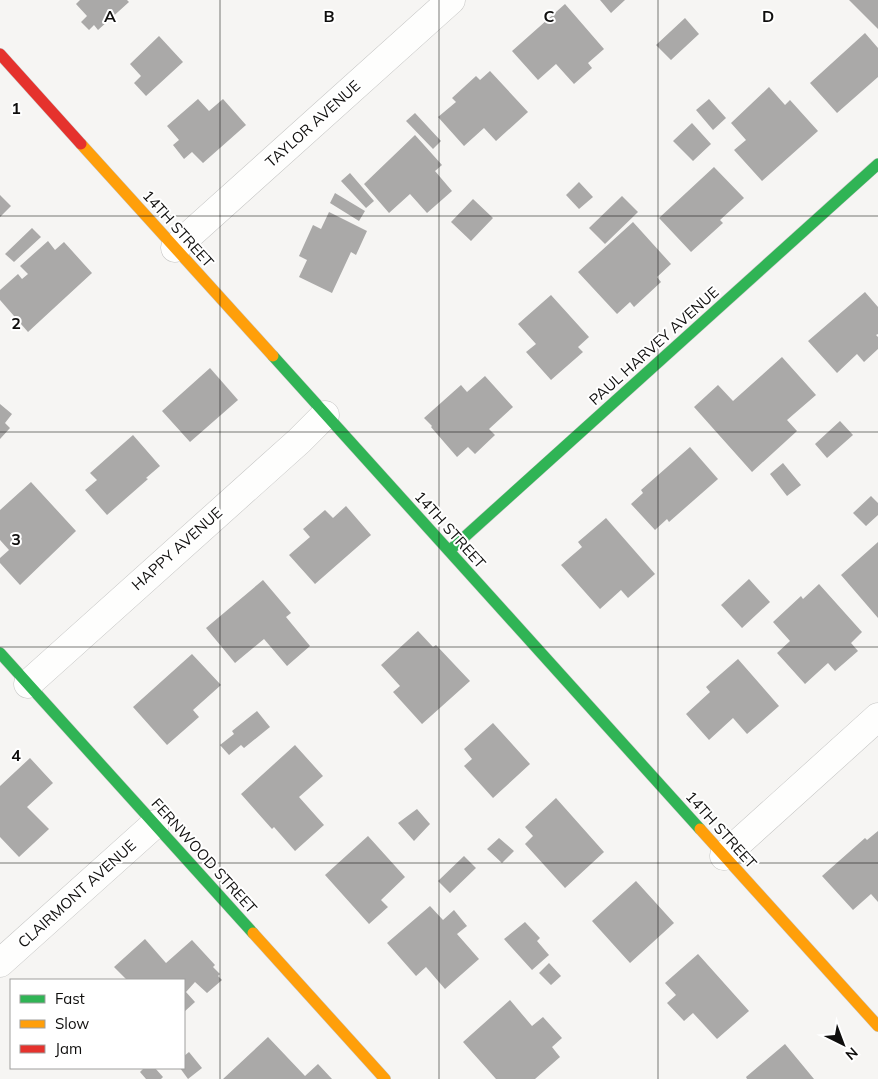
<svg xmlns="http://www.w3.org/2000/svg" width="878" height="1079" font-family="Mulish,sans-serif">
  <style>
    .building { fill: #aaa9a8 }
    .lines { fill: none; stroke-linecap: round; stroke-linejoin: round }
    .street-casing { stroke: #c4c4c3; stroke-width: 29 }
    .fast-casing { stroke: #c4c4c3; stroke-width: 12 }
    .slow-casing { stroke: #c4c4c3; stroke-width: 12 }
    .jam-casing { stroke: #c4c4c3; stroke-width: 12 }
    .street { stroke: #fefefd; stroke-width: 28 }
    .fast { stroke: #30b455; stroke-width: 11 }
    .slow { stroke: #ff9f0a; stroke-width: 11 }
    .jam { stroke: #e5322d; stroke-width: 11 }
    .grid { fill: none; stroke: #0f0e0d; stroke-width: 1; stroke-opacity: 0.55 }
    .labels { text-anchor: middle; stroke-width: 4; stroke-linejoin: round; paint-order: stroke }
    .street-label { font-size: 15px; fill: #0f0e0d; stroke: #fff }
    .grid-label { font-size: 16px; text-anchor: middle; font-weight: bold; fill: #0f0e0d; stroke: #fff; stroke-width: 4; stroke-linejoin: round; paint-order: stroke }
  </style>
  <rect width="100%" height="100%" fill="#f6f5f3"/>
  <path class="building" d="M80 0H127L129 2 98 30 94 25 89 30 81 22 87 16 76 4Z
    M600 0H625L611 13Z
    M849 0H878V29Z
    M565 4 604 49 588 63 592 68 574 84 556 64 538 80 512 51Z
    M685 18 699 34 671 60 656 45Z
    M865 33 878 48V77L837 113 810 83Z
    M159 36 183 62 146 96 134 83 141 76 130 64Z
    M490 71 528 112 496 141 484 128 464 146 438 117 456 102 452 98 476 76 480 80Z
    M769 87 785 105 790 100 818 131 762 181 734 150 746 140 731 123Z
    M198 99 209 111 223 99 246 125 203 163 192 152 184 159 173 145 179 140 167 126Z
    M709 99 726 118 713 130 696 110Z
    M415 113 441 141 433 149 406 121Z
    M692 123 711 144 693 161 673 141Z
    M415 135 442 165 435 171 452 191 427 213 410 194 389 213 364 184Z
    M714 167 744 198 720 220 723 223 691 252 659 218Z
    M350 173 374 201 366 208 341 181Z
    M579 182 593 197 579 209 566 195Z
    M335 193 365 211 359 221 330 203Z
    M0 195 11 206 0 217Z
    M622 196 638 212 605 244 589 228Z
    M473 199 493 218 471 241 451 222Z
    M329 212 367 231 356 255 351 252 332 293 299 277 307 260 299 256 313 225 321 229Z
    M633 222 671 264 657 277 661 282 634 307 630 302 617 314 578 272Z
    M32 228 41 237 14 262 5 254Z
    M48 241 55 250 64 242 92 273 28 332 0 300V290L18 274 22 279 28 274 20 266Z
    M865 292 878 307V334L876 335 878 337V349L864 362 857 354 837 373 808 341Z
    M551 295 589 337 578 347 583 352 551 380 526 352 536 344 518 324Z
    M782 357 816 395 787 420 797 431 752 472 694 407 718 385 733 401Z
    M210 368 238 400 190 442 162 411Z
    M485 376 513 407 489 429 495 435 475 454 468 447 457 457 431 427 432 426 424 418 461 385 467 392Z
    M0 404 12 414 5 423 10 428 0 439Z
    M840 421 853 435 827 458 815 444Z
    M133 435 160 466 146 478 148 479 107 515 85 490 97 480 90 473Z
    M690 447 718 479 669 522 667 519 655 530 631 504 643 493 641 490Z
    M783 463 801 485 787 496 770 474Z
    M31 482 76 531 20 585 0 563V558L9 550 0 540V510Z
    M871 496 878 503V515L866 526 853 513Z
    M346 506 371 535 315 584 289 555 310 537 303 529 325 510 333 518Z
    M606 518 655 574 628 598 621 590 600 609 561 565 582 547 578 542Z
    M878 542V618L841 575Z
    M749 579 770 602 742 628 721 605Z
    M263 580 291 613 286 617 310 646 287 666 264 639 235 663 206 628Z
    M819 584 862 632 851 643 858 651 835 671 828 663 805 684 777 653 790 641 773 622 801 596 803 599Z
    M418 631 433 647 436 645 470 681 422 724 393 692 400 686 381 665Z
    M192 654 221 685 193 710 199 717 167 745 133 707Z
    M738 659 779 706 747 734 733 718 709 740 686 714 710 692 706 687Z
    M257 711 270 727 244 748 241 745 229 755 220 745 234 734 232 731Z
    M493 723 530 764 493 798 464 766 472 759 464 749Z
    M295 745 323 776 299 797 324 825 295 851 274 827 272 829 241 794Z
    M30 758 53 783 27 807 49 829 19 857 0 837V786Z
    M556 798 604 852 565 888 525 844 533 836 525 827Z
    M417 809 430 824 414 841 398 823Z
    M878 831V902L871 894 853 910 822 876 865 838 867 840Z
    M368 836 405 877 381 900 388 907 369 924 325 875Z
    M499 838 514 851 502 863 487 849Z
    M464 856 476 868 450 893 438 881Z
    M636 881 674 923 630 963 592 921Z
    M430 906 443 920 454 910 467 926 457 934 479 959 445 989 426 967 416 976 387 943Z
    M525 922 540 938 537 941 549 955 532 970 504 939Z
    M145 939 166 963 192 940 215 965 213 967 220 974 218 976 222 980 207 993 195 982 186 992 195 1002 184 1012V980H127L114 967Z
    M698 954 749 1011 717 1039 693 1013 684 1021 667 1003 676 995 665 983Z
    M549 963 561 976 551 985 539 973Z
    M510 1000 532 1026 543 1017 562 1038 552 1047 560 1057 535 1079H496L463 1042Z
    M268 1037 305 1076 318 1064 332 1079H223Z
    M785 1044 814 1079H747L746 1077Z
    M189 1052 202 1068 188 1079 180 1068H184V1056Z
    M144 1068H155L163 1077 161 1079H146L140 1072Z"/>
  <g class="lines">
    <defs>
      <path id="street" d="M175 248 451 0
        M28 684 299 441 325 415
        M724 856 878 717
        M0 963 155 824"/>
      <path id="fast" d="M273 356 700 829
        M449 551 878 164
        M0 653 253 933"/>
      <path id="slow" d="M81 144 273 356
        M700 829 878 1026
        M253 933 385 1079"/>
      <path id="jam" d="M0 54 81 144"/>
    </defs>
    <use href="#street" class="street-casing"/>
    <use href="#fast" class="fast-casing"/>
    <use href="#slow" class="slow-casing"/>
    <use href="#jam" class="jam-casing"/>
    <use href="#street" class="street"/>
    <use href="#fast" class="fast"/>
    <use href="#slow" class="slow"/>
    <use href="#jam" class="jam"/>
  </g>
  <path class="grid" d="M220 0V1079M439 0V1079M658 0V1079M0 216H878M0 432H878M0 647H878M0 863H878"/>
  <g class="labels">
    <g class="street-label">
      <text transform="translate(313 124) rotate(-42)" y="5">TAYLOR AVENUE</text>
      <text transform="translate(178 229) rotate(48)" y="5">14TH STREET</text>
      <text transform="translate(654 346) rotate(-42)" y="5">PAUL HARVEY AVENUE</text>
      <text transform="translate(450 530) rotate(48)" y="5">14TH STREET</text>
      <text transform="translate(177 549) rotate(-42)" y="5">HAPPY AVENUE</text>
      <text transform="translate(721 830) rotate(48)" y="5">14TH STREET</text>
      <text transform="translate(204 856) rotate(48)" y="5">FERNWOOD STREET</text>
      <text transform="translate(77 894) rotate(-42)" y="5">CLAIRMONT AVENUE</text>
    </g>
  </g>
  <g class="grid-label">
    <text x="110" y="22">A</text>
    <text x="329" y="22">B</text>
    <text x="549" y="22">C</text>
    <text x="768" y="22">D</text>
    <text x="16" y="114">1</text>
    <text x="16" y="329">2</text>
    <text x="16" y="545">3</text>
    <text x="16" y="761">4</text>
  </g>
  <rect x="10" y="979" width="175" height="90" fill="#ffffff" stroke="#9f9f9e"/>
  <rect x="20" y="995" width="25" height="8" fill="#30b455" stroke="#9f9f9e"/>
  <text x="55" y="1004" font-size="15" fill="#0f0e0d">Fast</text>
  <rect x="20" y="1020" width="25" height="8" fill="#ff9f0a" stroke="#9f9f9e"/>
  <text x="55" y="1029" font-size="15" fill="#0f0e0d">Slow</text>
  <rect x="20" y="1045" width="25" height="8" fill="#e5322d" stroke="#9f9f9e"/>
  <text x="55" y="1054" font-size="15" fill="#0f0e0d">Jam</text>
  <g transform="translate(843 1044) rotate(138)" stroke="#ffffff" stroke-width="4" paint-order="stroke">
  <path d="M0-4L9 19L0 12L-9 19Z" fill="#0f0e0d"/>
  <text y="-8" font-size="14" font-weight="bold" text-anchor="middle" fill="#0f0e0d">N</text>
  </g>
</svg>
